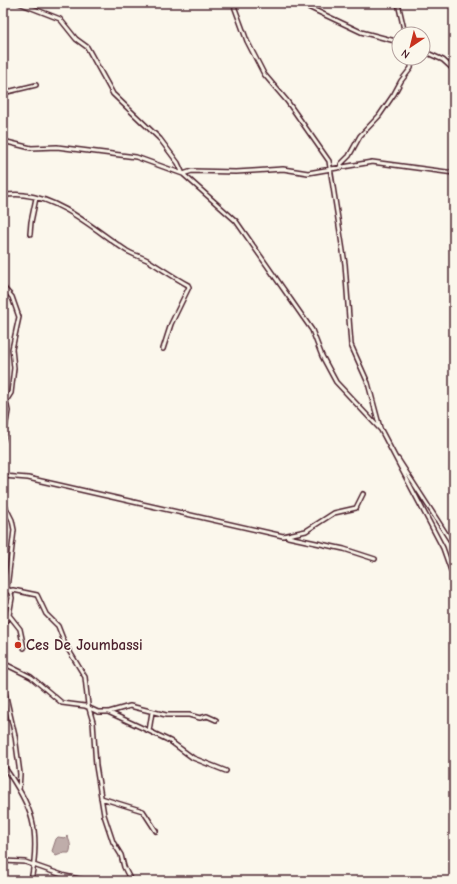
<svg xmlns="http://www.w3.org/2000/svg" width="457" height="884" font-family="'Comic Neue',sans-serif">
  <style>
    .water { fill: #bfadaa; stroke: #907477 }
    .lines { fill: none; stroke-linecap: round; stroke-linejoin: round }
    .minor-casing { stroke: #4a1f2b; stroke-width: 6 }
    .minor { stroke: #fbf7ec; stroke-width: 3 }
    .poi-dot { fill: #c8321e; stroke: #fbf7ec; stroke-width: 1.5 }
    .labels { text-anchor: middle; stroke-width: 3; stroke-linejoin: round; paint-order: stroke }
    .poi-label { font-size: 15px; font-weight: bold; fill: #4a1f2b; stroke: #fbf7ec; text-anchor: start }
  </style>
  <rect width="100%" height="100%" fill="#fbf7ec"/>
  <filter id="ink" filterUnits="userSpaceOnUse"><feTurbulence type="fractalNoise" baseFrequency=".025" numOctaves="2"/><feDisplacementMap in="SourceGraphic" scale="8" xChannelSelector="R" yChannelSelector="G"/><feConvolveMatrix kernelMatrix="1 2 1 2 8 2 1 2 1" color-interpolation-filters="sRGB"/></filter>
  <g filter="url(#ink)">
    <path class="water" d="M67 836C70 841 72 848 69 853H64L56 856 52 851 56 839 58 837 65 838Z"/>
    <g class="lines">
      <defs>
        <path id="minor" d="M19 3 60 19 76 39 87 47 113 94 160 139 178 163 183 174 236 221 312 330 322 356 336 382 381 430 443 548 454 579
          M233 3 247 41 264 74 287 101 329 161 345 264 351 345 368 383 380 428
          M286 3 306 6 361 32 399 42
          M398 3 405 34
          M423 51 443 60 454 70
          M3 93 36 85
          M3 141 31 148 57 147 136 157 183 174 192 171 236 172 283 169 308 173 372 162 454 173
          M341 167V164L349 156 360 136 379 116 394 94 401 81 411 68 412 58
          M3 195C10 195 16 194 24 195 62 199 96 231 127 251 134 255 142 257 149 261 162 269 175 278 188 285L189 287 171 324 163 349
          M30 234 31 222 36 198
          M3 287 12 297 19 317 12 349 14 368 11 393 6 401 8 411 3 440
          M398 459 454 546
          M3 476 28 478 283 536 306 531 334 513 356 508 363 494
          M3 502 12 520 14 530 7 588 11 593 12 598 9 615 20 629 24 648
          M288 537 344 549 375 559
          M8 591 13 590 37 595 46 614 58 626 65 644 85 677 88 705 93 722 96 766 104 815 113 842 121 855 124 867 131 881
          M3 626 9 615
          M3 663 31 677 62 703 85 706 98 712H109L130 706 166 715H189L200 718 207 716 216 720
          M3 684 15 736 20 774 19 790
          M108 712 149 731
          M152 712 149 731 170 741 193 758 226 771
          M3 765C33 808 41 829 31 881
          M101 798 143 811 156 831
          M3 861 25 862 65 876 88 881"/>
      </defs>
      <use href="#minor" class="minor-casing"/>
      <use href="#minor" class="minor"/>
    </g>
  </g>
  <circle class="poi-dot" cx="18" cy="645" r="4"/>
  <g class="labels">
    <g class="poi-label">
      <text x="26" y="650">Ces De Joumbassi</text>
    </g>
  </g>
  <rect width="457" height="884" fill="none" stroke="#fbf7ec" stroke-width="16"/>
  <rect x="8" y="8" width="441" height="868" fill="none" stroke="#4a1f2b" stroke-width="1.5" filter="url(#ink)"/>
  <g transform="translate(411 46) rotate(215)"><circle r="19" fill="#fbf7ec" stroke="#b4a19f"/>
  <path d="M0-3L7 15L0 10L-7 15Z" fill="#c8321e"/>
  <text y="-6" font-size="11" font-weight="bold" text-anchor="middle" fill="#4a1f2b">N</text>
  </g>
</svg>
